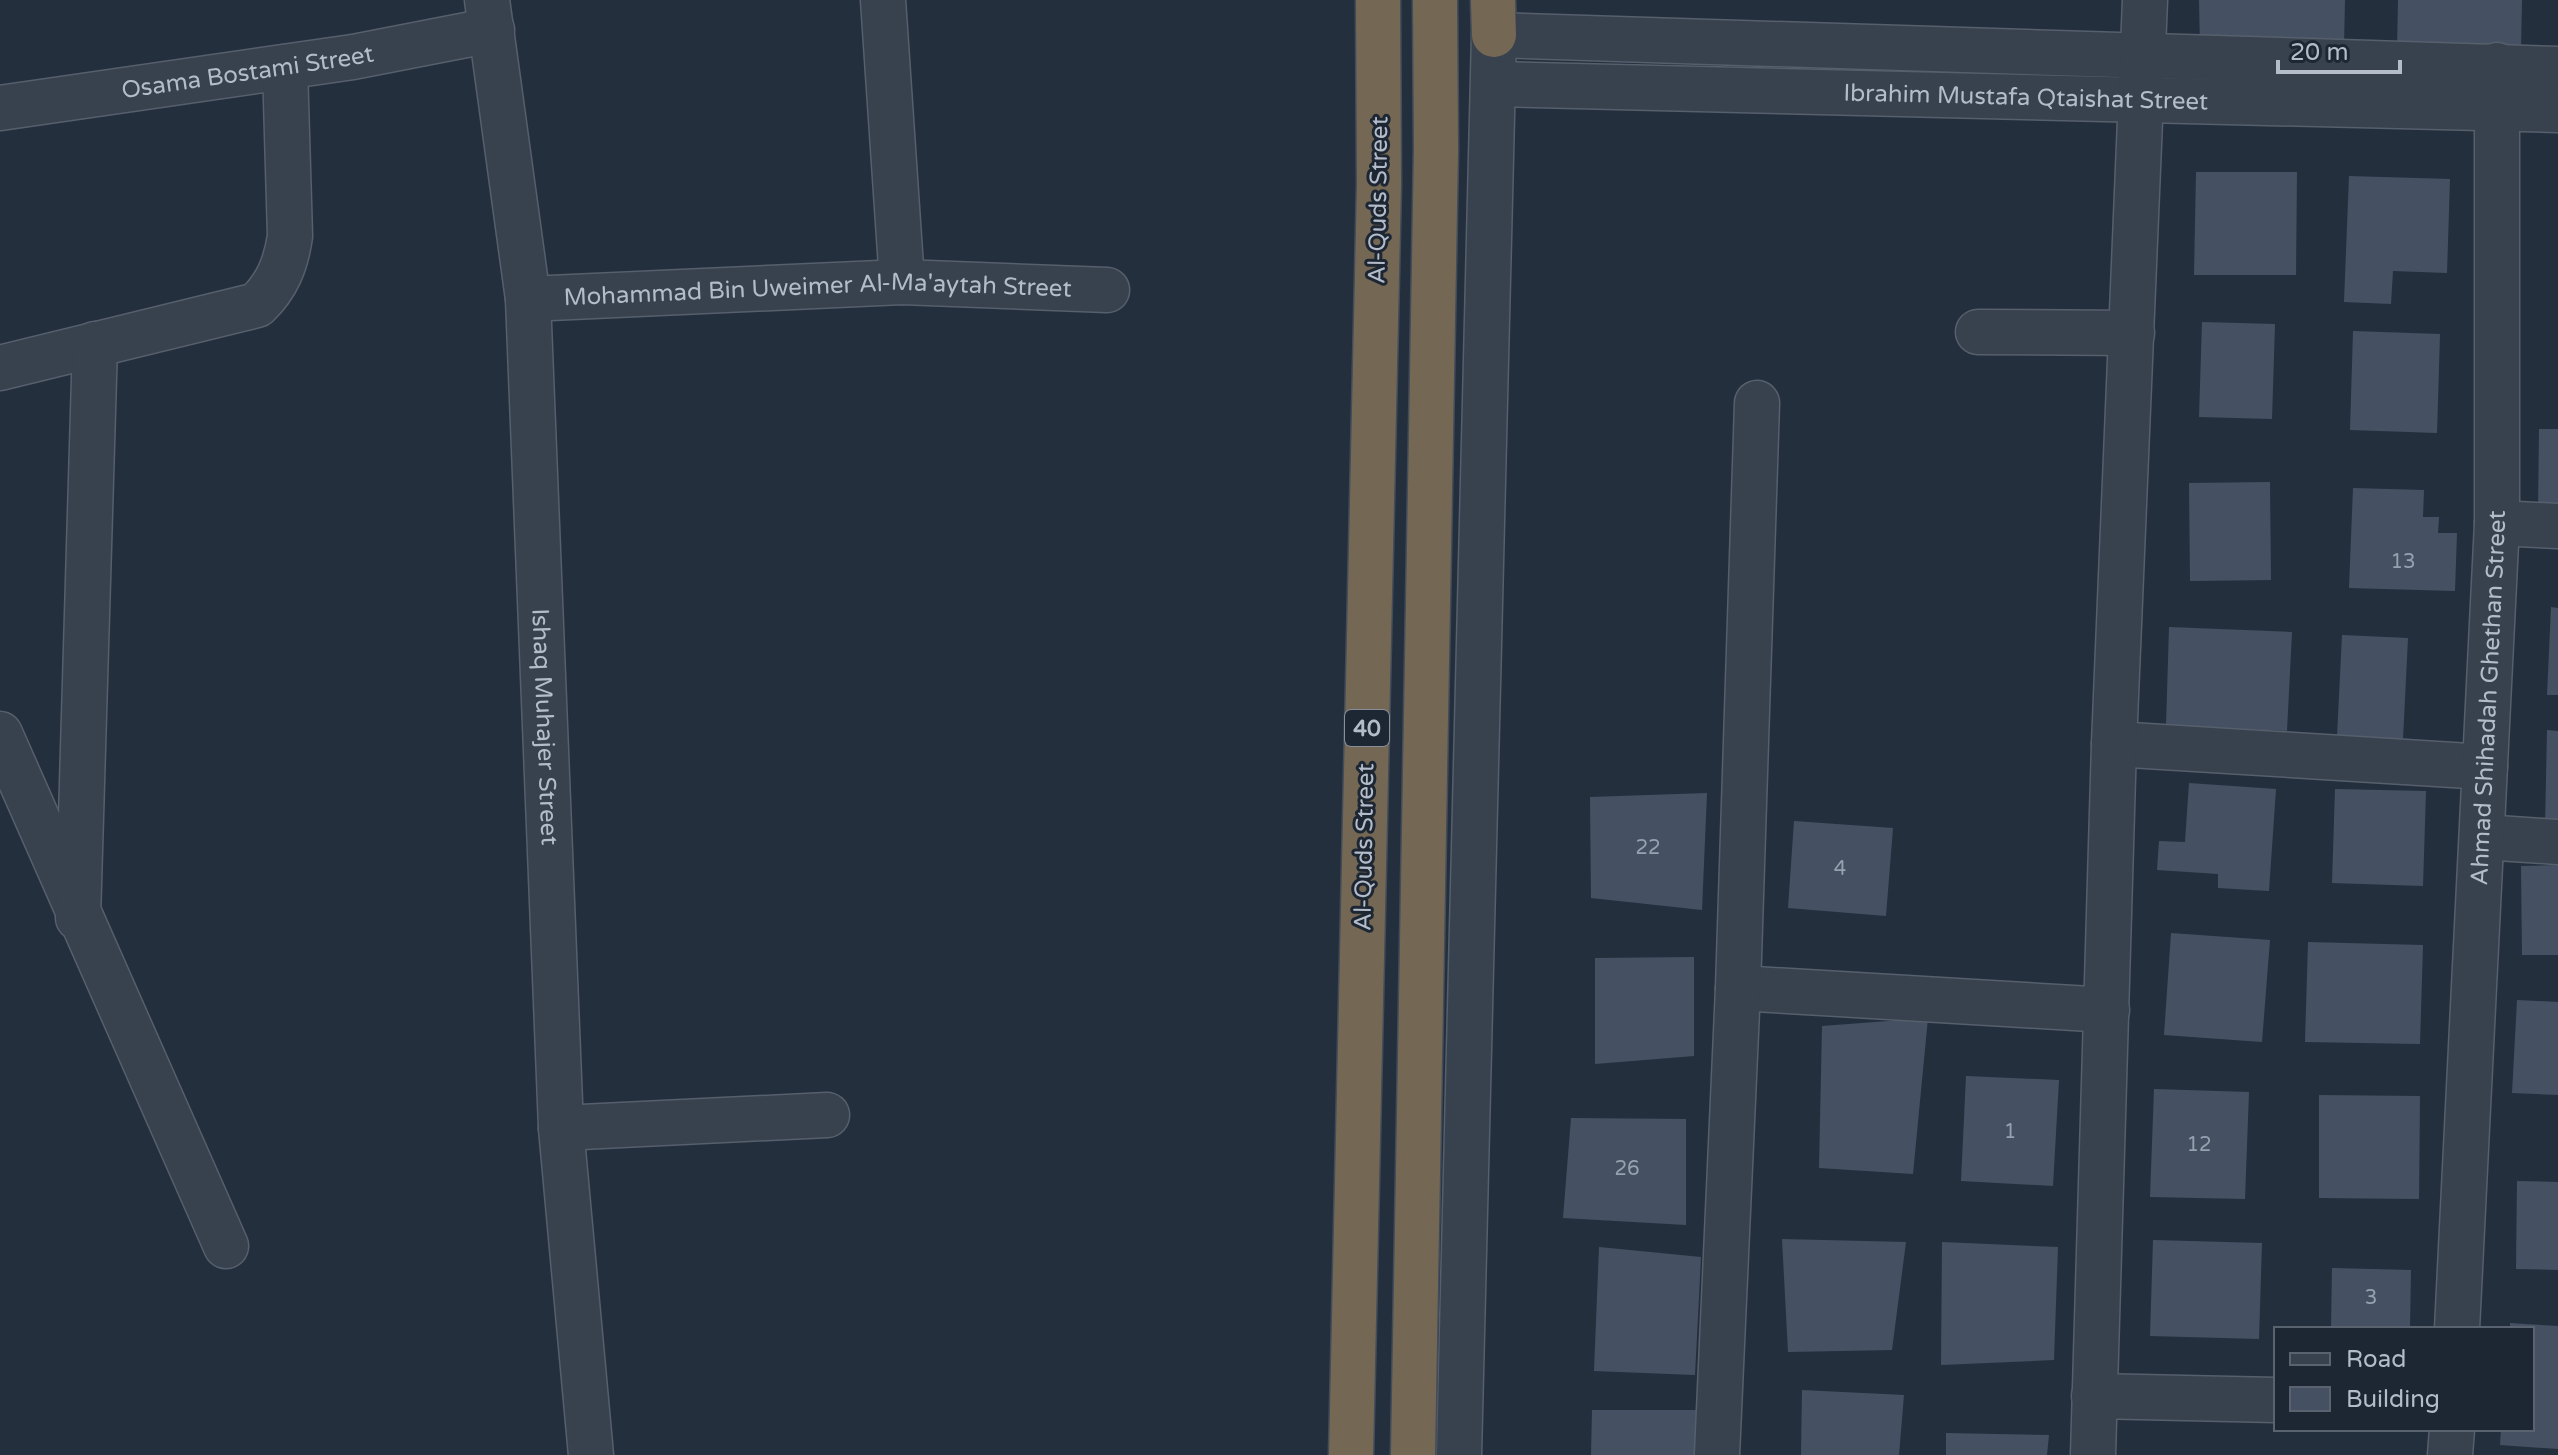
<svg xmlns="http://www.w3.org/2000/svg" width="2558" height="1455" font-family="'Varela Round',sans-serif">
  <style>
    .building { fill: #455162 }
    .lines { fill: none; stroke-linecap: round; stroke-linejoin: round }
    .minor-casing { stroke: #565f6c; stroke-width: 47 }
    .highway-casing { stroke: #434c59; stroke-width: 47 }
    .minor { stroke: #38414e; stroke-width: 44 }
    .highway { stroke: #746855; stroke-width: 44 }
    .labels { text-anchor: middle; stroke-width: 6; stroke-linejoin: round; paint-order: stroke }
    .number-label { font-size: 20px; fill: #98a1af }
    .shield { fill: #1d2633; stroke: #878f9c; stroke-width: 2 }
    .shield-label { font-size: 22px; font-weight: bold; fill: #b4bcc9 }
    .street-label { font-size: 24px; fill: #b4bcc9; stroke: #1d2633 }
  </style>
  <rect width="100%" height="100%" fill="#242f3e"/>
  <path class="building" d="M2199 0H2345L2344 45 2200 48Z
    M2398 0H2522L2521 49H2397Z
    M2196 172H2297L2296 275H2194Z
    M2349 176 2450 179 2447 273 2393 271 2391 304 2344 302Z
    M2202 322 2275 324 2272 419 2199 417Z
    M2353 331 2440 334 2437 433 2350 430Z
    M2539 429H2558V512H2538Z
    M2270 482 2271 580 2190 581 2189 483Z
    M2353 488 2424 490 2423 517H2439L2438 533H2457L2455 591 2349 588Z
    M2551 607 2558 608V695H2547Z
    M2169 627 2292 632 2287 731 2166 726Z
    M2342 635 2408 638 2403 739 2337 737Z
    M2547 730 2558 731V828H2545Z
    M2189 783 2276 789 2269 891 2218 888V874L2157 870 2159 841 2185 842Z
    M2335 789 2426 791 2423 886 2332 883Z
    M1707 793 1702 910 1591 898 1590 797Z
    M1794 821 1893 828 1886 916 1788 908Z
    M2558 865V955H2522L2521 866Z
    M2171 933 2270 940 2262 1042 2164 1035Z
    M2308 942 2423 945 2420 1044 2305 1042Z
    M1694 957V1056L1595 1064V958Z
    M2517 1000 2558 1002V1095L2512 1093Z
    M1928 1018 1913 1174 1819 1168 1822 1026Z
    M1966 1076 2059 1080 2053 1186 1961 1181Z
    M2154 1089 2249 1092 2245 1199 2150 1197Z
    M2319 1095 2420 1096 2419 1199 2319 1198Z
    M1571 1118 1686 1119V1225L1563 1218Z
    M2517 1181 2558 1182V1270L2516 1269Z
    M1782 1239 1906 1242 1892 1350 1788 1352Z
    M2153 1240 2262 1243 2259 1339 2150 1336Z
    M1942 1242 2058 1247 2054 1360 1941 1365Z
    M1599 1247 1701 1257 1695 1375 1594 1371Z
    M2332 1268 2411 1270 2410 1326 2331 1329Z
    M2510 1323 2558 1326V1449L2500 1445 2501 1429H2532V1329H2510Z
    M1802 1390 1904 1395 1899 1455H1801Z
    M1592 1410H1698L1694 1455H1591Z
    M1946 1433 2049 1435 2047 1455H1946Z"/>
  <g class="lines">
    <defs>
      <g id="minor">
        <path id="s1" d="M487 0 528 299 561 1128 591 1455"/>
        <path d="M883 0 902 282"/>
        <path id="s2" d="M1494 84 2558 110"/>
        <path id="s3" d="M0 108 353 57 492 30"/>
        <path id="s4" d="M528 299 902 282 1107 290"/>
        <path d="M1978 332 2132 333"/>
        <path d="M0 368 257 305C277 286 286 264 290 236L285 67"/>
        <path d="M2497 523 2558 526"/>
        <path d="M0 734 226 1246"/>
        <path d="M2114 744 2485 767"/>
        <path d="M2483 837 2558 842"/>
        <path d="M78 918 95 344"/>
        <path d="M1738 988 2107 1010"/>
        <path d="M561 1128 827 1115"/>
        <path id="s5" d="M2457 1329 2497 523V65"/>
        <path d="M2094 1396 2276 1400"/>
        <path d="M1459 1455 1494 35 2558 69"/>
        <path d="M1717 1455 1738 988 1757 403"/>
        <path d="M2093 1455 2114 744 2145 0"/>
        <path d="M2450 1455 2452 1429"/>
      </g>
      <path id="highway" d="M1493 0 1494 35
        M1351 1455 1379 184 1378 0
        M1413 1455 1436 149 1435 0"/>
    </defs>
    <use href="#minor" class="minor-casing"/>
    <use href="#highway" class="highway-casing"/>
    <use href="#minor" class="minor"/>
    <use href="#highway" class="highway"/>
  </g>
  <g class="labels">
    <g class="number-label">
      <text x="2403" y="568">13</text>
      <text x="1648" y="854">22</text>
      <text x="1840" y="875">4</text>
      <text x="2010" y="1138">1</text>
      <text x="2199" y="1151">12</text>
      <text x="1627" y="1175">26</text>
      <text x="2371" y="1304">3</text>
    </g>
    <rect class="shield" x="1345" y="710" width="44" height="36" rx="6"/>
    <g class="shield-label">
      <text x="1367" y="736">40</text>
    </g>
    <g class="street-label">
      <text dy="8" stroke="none"><textPath href="#s3" startOffset="250">Osama Bostami Street</textPath></text>
      <text dy="8" stroke="none"><textPath href="#s2" startOffset="532">Ibrahim Mustafa Qtaishat Street</textPath></text>
      <text transform="translate(1378 200) rotate(-89)" y="8">Al-Quds Street</text>
      <text dy="8" stroke="none"><textPath href="#s4" startOffset="290">Mohammad Bin Uweimer Al-Ma'aytah Street</textPath></text>
      <text dy="8" stroke="none"><textPath href="#s5" startOffset="632">Ahmad Shihadah Ghethan Street</textPath></text>
      <text dy="8" stroke="none"><textPath href="#s1" startOffset="730">Ishaq Muhajer Street</textPath></text>
      <text transform="translate(1364 847) rotate(-89)" y="8">Al-Quds Street</text>
    </g>
  </g>
  <rect x="2274" y="1327" width="260" height="104" fill="#1d2633" stroke="#59626f" stroke-width="2"/>
  <rect x="2290" y="1353" width="40" height="12" fill="#38414e" stroke="#59626f" stroke-width="2"/>
  <text x="2346" y="1367" font-size="24" fill="#b4bcc9">Road</text>
  <rect x="2290" y="1387" width="40" height="24" fill="#455162" stroke="#59626f" stroke-width="2"/>
  <text x="2346" y="1407" font-size="24" fill="#b4bcc9">Building</text>
  <path d="M2278 60v12h122v-12" fill="none" stroke="#b4bcc9" stroke-width="4"/>
  <text x="2290" y="60" font-size="24" fill="#b4bcc9" stroke="#1d2633" stroke-width="6" paint-order="stroke">20 m</text>
</svg>
